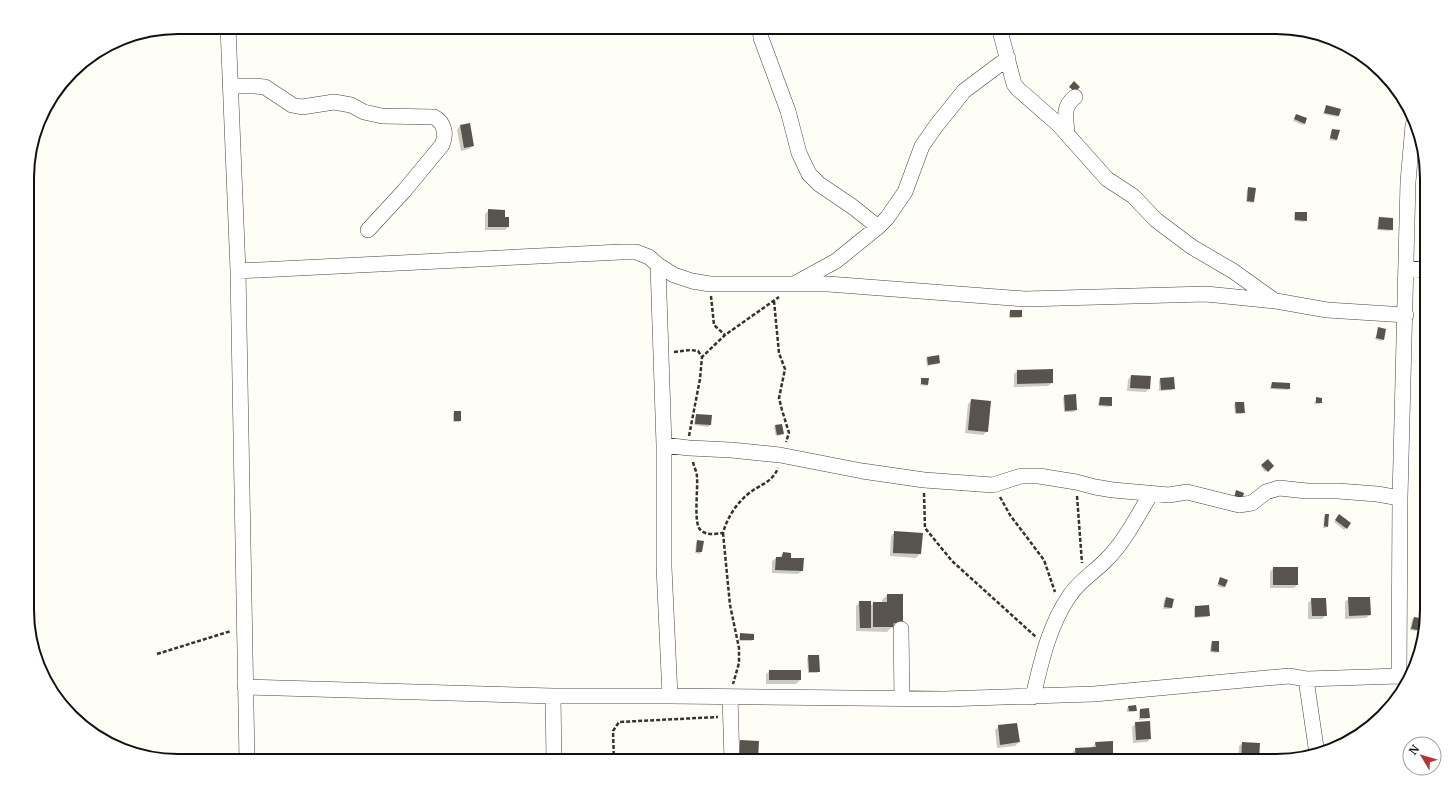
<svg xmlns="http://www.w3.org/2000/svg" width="1454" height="788" font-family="Merriweather,serif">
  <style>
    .shadow { fill: #0003 }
    .building { fill: #59534e }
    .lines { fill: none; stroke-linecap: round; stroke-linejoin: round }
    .minor-casing { stroke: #444; stroke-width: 16 }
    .path { stroke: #333; stroke-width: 2.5; stroke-dasharray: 4 2; stroke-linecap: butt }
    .minor { stroke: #fff; stroke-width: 15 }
    .rim { fill: none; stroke: #111; stroke-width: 2 }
  </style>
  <rect width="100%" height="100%" fill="#fefdf6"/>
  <path class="shadow" d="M1326 107 1338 116 1337 117 1323 114Z
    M1295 117 1304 123 1303 125 1293 121Z
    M460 126 473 146 469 149 461 151 457 130Z
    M1332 130 1337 140 1335 141 1329 140Z
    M1249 188 1253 202 1252 203 1246 202 1247 190Z
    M489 210 504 218 508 227 505 230H485V214Z
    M1296 213 1306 220 1304 222 1294 221V214Z
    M1380 218 1392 229 1390 231 1377 230 1378 219Z
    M1011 311 1021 316 1020 318H1009V312Z
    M1379 328 1383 339 1381 341 1375 339Z
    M927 358 939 363 938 364 927 366 926 359Z
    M1017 371 1052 383 1048 386 1014 387V374Z
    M1131 376 1149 389 1146 392 1127 391 1128 380Z
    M922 379 928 385 926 386 920 385Z
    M1160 379 1174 389 1172 390 1159 391V380Z
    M1272 383 1289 388 1288 390 1270 389 1271 384Z
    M1065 396 1076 410 1074 412H1064L1063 397Z
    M1100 398 1111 405 1109 407 1098 406 1099 399Z
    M1316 399 1321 402 1319 404H1314Z
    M972 400 987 431 983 435 965 433 968 404Z
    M1235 403 1244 412 1242 414H1235L1234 405Z
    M454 412 460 421 459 422H453V414Z
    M697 415 711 416 710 425 708 427 694 425 695 417Z
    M775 426 783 434 781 435 776 436 774 428Z
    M1268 460 1272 466 1265 472 1261 467Z
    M1325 515 1327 526 1326 528H1323L1324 517Z
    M1338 517 1350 523 1344 530 1334 522Z
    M895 532 921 534 920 554 916 558 890 556 891 536Z
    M697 541 701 552 700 554 695 553 696 543Z
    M783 553 802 571 798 574 772 573V561L776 558H779Z
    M1273 568 1297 585 1294 588H1270V572Z
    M1220 578 1224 586 1223 588 1217 586Z
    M887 595H902L896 628H891L887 632 856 631V606L860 602 870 606 873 603H882V600Z
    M1349 598 1370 615 1366 618 1345 619V602Z
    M1166 599 1171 608 1170 609H1163L1164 600Z
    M1312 599 1326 615 1322 619H1308V603Z
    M1195 607 1209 616 1207 617 1194 618V609Z
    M1414 618 1417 630 1416 631 1410 630 1412 619Z
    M741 634 753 640 751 641H739V636Z
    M1212 642 1218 651 1216 653 1210 652 1211 643Z
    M809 656 818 671 817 673H808L807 658Z
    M770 671 800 680 796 684H766V674Z
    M1129 707 1136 710 1134 712H1127V708Z
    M1140 710 1149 718 1147 719 1139 720V711Z
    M1136 723 1150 739 1147 742 1133 743 1132 727Z
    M999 726 1019 742 1015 746 997 748 995 730Z
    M1096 743 1112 761H1070V755L1076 749 1091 748Z
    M1242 743 1258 761H1238L1239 746Z"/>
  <path class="building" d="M1074 81 1080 87 1075 92 1069 87Z
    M1326 105 1341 109 1339 116 1324 113Z
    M1296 114 1307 118 1305 124 1294 119Z
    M470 123 474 146 464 148 460 125Z
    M1332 129 1340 130 1337 140 1330 138Z
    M1248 187 1256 188 1254 202 1247 201Z
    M488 209 505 210V217H509V227H488Z
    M1295 212H1307V221L1295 220Z
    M1379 217 1393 218V230L1378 229Z
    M1010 310H1022V317H1010Z
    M1378 327 1386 329 1384 340 1376 338Z
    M939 355 940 363 928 365 927 357Z
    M1053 369V383L1017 384V370Z
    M1131 375 1151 376 1150 389 1130 388Z
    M1174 377 1175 389 1161 390 1160 378Z
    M921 378H929L928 385 921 384Z
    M1272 382 1290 383V389L1271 388Z
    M1076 394 1077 410 1065 411 1064 395Z
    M1100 397H1112V406L1099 405Z
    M1316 397 1322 398V403H1316Z
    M971 399 991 401 988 432 968 430Z
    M1235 402H1244L1245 413H1236Z
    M454 411H461V421H454Z
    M696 414 712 415 711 425 695 424Z
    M782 424 784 434 777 435 775 425Z
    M1268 459 1274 466 1268 472 1261 465Z
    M1236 490 1244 493 1242 500 1234 498Z
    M1325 514H1329L1328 527 1324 526Z
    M1339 514 1351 523 1347 529 1335 520Z
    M894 531 923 533 921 554 893 553Z
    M697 540 704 541 702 552H696Z
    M783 552 791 553V558H804L803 571 775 570 776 557H782Z
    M1273 567H1298V585H1273Z
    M1220 577 1228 580 1225 587 1218 584Z
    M887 594H903V623H894L893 627H873V602H887Z
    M1166 597 1174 599 1172 608 1164 607Z
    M1348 597H1370L1371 615 1349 616Z
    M1311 598H1326L1327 616H1312Z
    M859 601H871V628H860Z
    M1209 605 1210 616 1195 617V606Z
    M1414 617 1420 618 1418 630 1411 629Z
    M740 633 754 634V640H740Z
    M1212 641H1219V652L1211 651Z
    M808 655H819L820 672H809Z
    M769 670H801V680H769Z
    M1136 705 1137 711H1129L1128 706Z
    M1149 708 1150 718H1140V709Z
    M1150 721 1151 739 1136 740 1135 722Z
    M1017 723 1020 742 1000 745 998 725Z
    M740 740 759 741 758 761H739Z
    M1113 741V761H1076L1075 748 1096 747 1095 742Z
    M1242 742 1260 743 1259 761H1241Z"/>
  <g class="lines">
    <defs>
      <path id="minor" d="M228 27 238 271 247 761
        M760 27 761 38 788 111 799 153 809 174 819 184 853 207 878 227
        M999 27 1014 84 1018 89 1058 124 1107 179 1133 196 1156 220 1192 247 1233 271 1275 301
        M230 86H254L265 87 292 105 302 107 334 102 351 105 364 112 382 116 434 117C444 122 447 134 442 145L404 191 368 230
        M1067 133C1066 118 1062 107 1075 97
        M658 265 664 445V567L670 696
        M1407 268 1426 270
        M238 271 621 252H636L649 257 658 265 674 275 692 281 710 284H828L1025 299 1206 294 1276 301 1327 310 1406 315
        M794 284 836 261 878 227 887 218 905 192 922 146 936 126 964 91 1008 58
        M664 445 689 448 731 450 780 455 862 471 924 480 993 485 1021 476H1039L1076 482 1095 487 1113 490 1169 495 1187 492 1239 505 1252 503 1266 492 1279 488 1307 491H1338L1377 494 1400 498
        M901 629 902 699
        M1399 676 1400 498 1408 182 1413 125
        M1306 679 1317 754
        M245 687 553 696H670L944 699 1094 694 1289 676 1306 679 1399 676 1411 678
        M553 696 554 761
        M730 697 732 761
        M1033 697C1041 662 1049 625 1070 595 1080 580 1095 572 1107 559 1126 540 1137 516 1151 494"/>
    </defs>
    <use href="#minor" class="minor-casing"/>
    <path class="path" d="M711 296 714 325 725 335
      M774 301 779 353 785 369 779 398 782 410 789 433 786 442
      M674 352 691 350 698 351 702 357 725 335 779 297
      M689 436 700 379 702 357
      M693 462C694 467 697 472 697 477 698 488 694 519 699 528 704 536 715 534 723 533 727 518 736 504 748 494 760 484 772 483 778 468
      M924 493 925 528 952 561 1036 637
      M1077 496 1082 563
      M1000 497 1010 515 1044 560 1055 592
      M723 533 730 605 739 648V663L733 684
      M157 654 231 631
      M614 761 613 731 619 722 718 717"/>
    <use href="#minor" class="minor"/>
  </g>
  <path d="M0 0H1454V788H0ZM178 34H1276A144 144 0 0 1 1420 178V610A144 144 0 0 1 1276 754H178A144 144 0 0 1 34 610V178A144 144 0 0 1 178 34Z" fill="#fff" fill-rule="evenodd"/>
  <path class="rim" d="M178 34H1276A144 144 0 0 1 1420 178V610A144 144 0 0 1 1276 754H178A144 144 0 0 1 34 610V178A144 144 0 0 1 178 34Z"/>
  <g transform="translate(1422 756) rotate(308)"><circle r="19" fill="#ffffff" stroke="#a0a0a0"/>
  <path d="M0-3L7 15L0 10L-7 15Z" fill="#b53536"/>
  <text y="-6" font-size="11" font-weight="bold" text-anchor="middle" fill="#111111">N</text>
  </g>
</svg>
